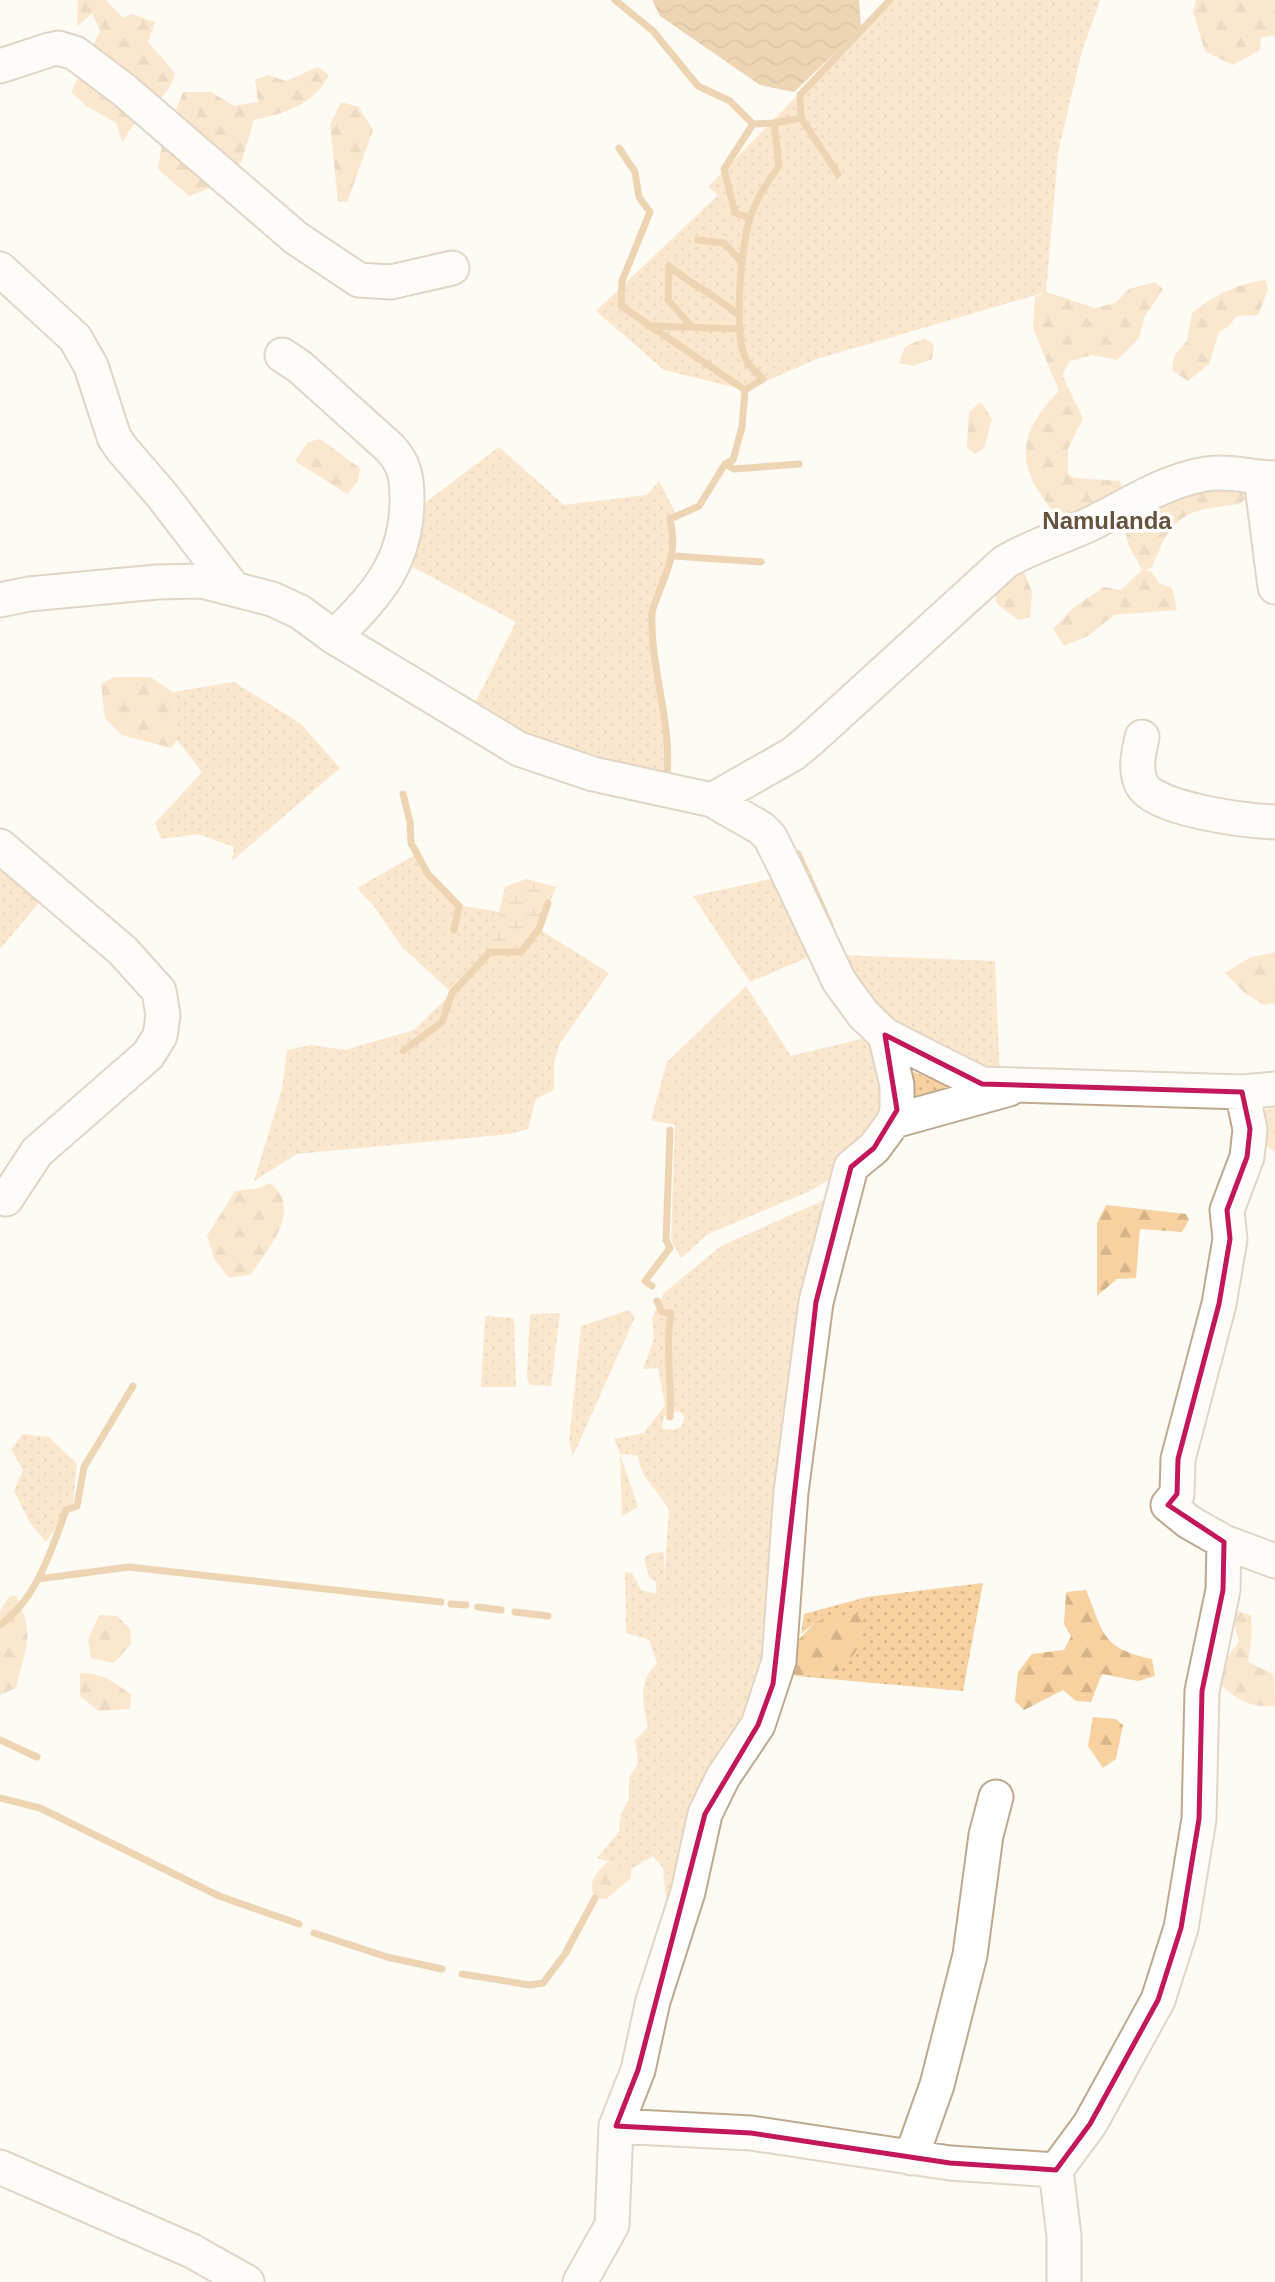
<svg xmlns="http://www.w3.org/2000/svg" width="1275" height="2282" font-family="Arial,sans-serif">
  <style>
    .grass { fill: url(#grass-dots); fill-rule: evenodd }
    .forest { fill: url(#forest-firs) }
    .wetland { fill: url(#wetland-marsh) }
    .water { fill: url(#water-waves) }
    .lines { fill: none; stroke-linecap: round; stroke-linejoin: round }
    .stream { stroke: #daa864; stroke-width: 7 }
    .minor-casing { stroke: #bea98f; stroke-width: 37 }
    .minor { stroke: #fff; stroke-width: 33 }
    .marked { fill: none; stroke: #c2185b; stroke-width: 5; stroke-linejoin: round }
    .labels { text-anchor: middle; stroke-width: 7; stroke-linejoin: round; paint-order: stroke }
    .quarter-label { font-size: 24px; font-weight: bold; fill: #66533c; stroke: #fff }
  </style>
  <defs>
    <pattern id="grass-dots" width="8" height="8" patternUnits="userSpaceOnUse" patternTransform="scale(1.75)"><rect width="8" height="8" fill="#f7d1a0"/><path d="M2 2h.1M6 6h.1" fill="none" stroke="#d5b48a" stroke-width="1.8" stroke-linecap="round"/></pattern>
    <pattern id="forest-firs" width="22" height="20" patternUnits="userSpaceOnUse" patternTransform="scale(1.75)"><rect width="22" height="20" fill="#f7d1a0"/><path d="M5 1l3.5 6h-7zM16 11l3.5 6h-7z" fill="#d5b48a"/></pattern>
    <pattern id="wetland-marsh" width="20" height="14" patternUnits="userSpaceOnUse" patternTransform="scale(1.75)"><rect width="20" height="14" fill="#f7d1a0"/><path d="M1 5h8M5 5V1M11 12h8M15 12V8" fill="none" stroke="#d5b48a"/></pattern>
    <pattern id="water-waves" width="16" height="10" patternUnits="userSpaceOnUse" patternTransform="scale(1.75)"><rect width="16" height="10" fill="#daa864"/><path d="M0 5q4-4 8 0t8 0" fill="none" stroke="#b28952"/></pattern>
  </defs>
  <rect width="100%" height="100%" fill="#fefaf4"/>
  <path class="grass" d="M890 0H1100L1081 55 1058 153 1046 292 817 359 745 390 664 370 596 311 718 195 708 187Z
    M499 447 564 505 647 495 659 481 677 516 670 519 675 539 674 556 652 610 657 681 669 753 666 787 525 741 474 705 516 622 390 555 422 505Z
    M234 682 300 723 340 768 232 861 234 847 199 834 161 839 155 823 202 772 177 740 173 692Z
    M0 841 52 887 0 949Z
    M417 854 428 874 459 905 500 912 490 952H521L539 929 609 973 559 1045 554 1064V1090L536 1099 528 1129 510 1134 297 1154 254 1181 282 1089 287 1050 311 1045 345 1050 414 1030 452 993 402 947 374 906 357 888Z
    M780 877 818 953 750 982 693 896Z
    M839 955 995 961 1000 1077 921 1040 874 1010Z
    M746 986 791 1056 869 1037 887 1079 885 1119 837 1175 808 1192 708 1234 681 1258 671 1240 675 1125 651 1120 667 1062Z
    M901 1067 971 1094 904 1107Z
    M829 1198 791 1605 667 1911 663 1868 653 1856 631 1869 597 1858 619 1832 621 1814 629 1799V1778L638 1763 635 1740 648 1727C643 1701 637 1684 657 1663L649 1640 626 1633 625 1572 632 1573 641 1590 656 1594V1582L649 1577 644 1558 651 1553 664 1552V1581L669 1509 643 1474 637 1455 620 1454 638 1507 622 1516 620 1453 614 1439 644 1433 665 1405 658 1368 643 1369 654 1339 652 1319 664 1293 721 1246ZM679 1411 685 1417 681 1427 673 1430 662 1429 664 1416Z
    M629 1310 635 1317 573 1456 569 1442 581 1326Z
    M560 1313 551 1386 530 1385 527 1377 530 1314Z
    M485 1316 514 1318 516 1387H481Z
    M23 1434 49 1437 77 1464 73 1503 46 1542 30 1523 14 1491 23 1470 11 1449Z
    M983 1583 963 1691 796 1676 838 1671 815 1622 801 1634 804 1614 867 1597Z"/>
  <path class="forest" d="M78 0H106L123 18 131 14 155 22 148 42 175 73C169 103 135 111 123 143L116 123 85 105 71 92 100 31 92 13 77 27Z
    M1196 0H1275V35L1261 38 1260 50 1233 65 1205 51 1193 12Z
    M318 67 329 75C314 104 284 114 254 120L242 160 231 180 189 196 158 169 161 150 183 92H211L234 106 258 102 255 80 268 75 286 81Z
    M341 102 359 107 373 130 347 202 338 201 330 125Z
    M1266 280 1268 290 1258 315 1237 316 1228 327 1219 332 1209 364 1188 381 1172 370 1174 356 1187 341 1192 313C1214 295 1238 283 1266 280Z
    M1155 282 1163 289 1145 316 1139 338 1117 360 1092 355 1070 361 1062 375 1083 418 1068 449V474L1074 478 1120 481 1125 496 1069 529C1023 480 1005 445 1059 391L1033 328 1035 297 1046 292 1095 308 1115 303 1129 289Z
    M924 338 934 345 932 359 913 366 899 363 905 347Z
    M981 402 992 419 984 448 975 454 967 447 969 412Z
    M320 439 360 468 358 481 347 494 295 461 308 442Z
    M1231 478 1249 495 1240 504C1184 510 1172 514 1152 568L1144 570 1152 572 1159 583 1172 588 1177 610 1114 615 1088 636 1064 646 1053 629 1073 608 1104 587 1121 590 1142 570 1129 546 1124 527 1161 501Z
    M1024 572 1032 592 1030 617 1018 620 996 603 995 583 1006 575Z
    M114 677H150L173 692 177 740 171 748 122 735 105 718 101 684Z
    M1275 952V1003L1264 1005 1245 993 1225 973 1251 957Z
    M1275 1108V1152L1259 1141 1256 1127 1264 1110Z
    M270 1183C304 1209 268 1249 251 1274L229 1278 215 1260 207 1236 235 1191 259 1188Z
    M1106 1205 1186 1214 1189 1220 1182 1232 1140 1229 1136 1278 1117 1279 1097 1296V1223Z
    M1086 1590C1104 1634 1101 1648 1152 1659L1155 1676 1138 1681 1102 1674 1091 1702 1076 1701 1063 1690 1024 1710 1015 1701 1018 1672 1032 1654 1064 1650 1071 1636 1064 1624 1066 1592Z
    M10 1596H16C36 1637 25 1647 16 1688L0 1695V1611Z
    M1230 1609 1251 1615 1252 1633 1248 1662 1273 1674 1275 1706C1254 1708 1236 1701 1222 1685L1225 1661 1239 1641Z
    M861 1613C869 1641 857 1652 838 1671L796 1676 779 1661 815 1622Z
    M99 1615 117 1616 130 1629 131 1644 114 1663 91 1658 88 1640Z
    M80 1673C102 1673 115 1682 131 1695L130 1709 99 1711 80 1696Z
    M1093 1717 1116 1719 1123 1725 1116 1759 1103 1768 1088 1746Z
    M607 1862 631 1869V1878L606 1899 595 1898C587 1881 596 1874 607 1862Z"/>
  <path class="wetland" d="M526 879 556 887 539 929 521 952H490L505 887Z"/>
  <path class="water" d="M652 0H859L861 28 794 92 760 85 660 16Z"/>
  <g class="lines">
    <path class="stream" d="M615 0 653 31 698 86 730 101 753 124 774 123 779 166C767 182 756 199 750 218 741 246 732 339 748 363 752 369 759 374 763 379L745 390 742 427 733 460 725 464 699 506 670 519C677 548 670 565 659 592 657 599 653 606 652 613 650 667 672 722 667 775
      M801 118 838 174
      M774 123 801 118 800 95 890 0
      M619 148 635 172 639 197 650 212 622 281 621 306 745 390
      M750 218 735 213 724 169 753 124
      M698 240 724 243 742 262
      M669 266C691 285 718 296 739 316
      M669 266 668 300 692 327
      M648 326 741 329
      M725 464 734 469 799 464
      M674 556 761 562
      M403 794 410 822 411 843 428 874 459 906 454 930
      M798 854 830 925
      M403 1051 442 1022 452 993 490 952H521L539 929 548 903
      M652 1286 645 1281 670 1248 666 1240 670 1130
      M657 1301 662 1312 671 1313C665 1348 672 1382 670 1417
      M38 1579 129 1567 441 1602
      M451 1604 466 1605
      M478 1607 501 1610
      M515 1612 548 1616
      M0 1625C36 1600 52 1549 66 1510L77 1506 84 1467 133 1386
      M0 1740 37 1757
      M0 1798 40 1808 219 1896 299 1924
      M314 1933 387 1957 442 1969
      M462 1974 530 1985 543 1983 565 1954 595 1898"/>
    <defs>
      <path id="minor" d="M0 66 49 50 58 48 75 53 124 90 296 238 359 280 391 282 452 268
        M0 269 75 338 91 366 114 437 122 449 161 494 234 589
        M282 355 300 367 390 448C404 463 407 477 407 497 408 560 377 596 334 637
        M1261 478 1275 587
        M0 600 29 594 157 582 202 581 272 599 300 612 334 637 519 749 593 774 712 800 761 828 770 837 786 869 839 981 863 1014 885 1035 922 1054 982 1084 1242 1092 1275 1089
        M1142 737C1139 753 1134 769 1142 785 1155 810 1248 821 1275 822
        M712 800 793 754 811 739 1005 562C1032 546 1060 538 1088 525 1126 507 1163 481 1206 474 1228 470 1253 478 1275 478
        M0 846 123 951 159 991 163 1015 160 1036 148 1055 37 1152 6 1199
        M894 1121 1009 1089
        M1224 1542 1275 1561
        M616 2126 638 2070 653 2001 688 1892 705 1814 723 1777 758 1725 779 1661 791 1492 816 1302 851 1167 874 1148 894 1121 897 1110V1085L885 1035
        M911 2158 937 2085 970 1955 986 1835 996 1797
        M0 2167 192 2251 247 2282
        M580 2282 612 2225 616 2126 751 2133 950 2163 1056 2170
        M1064 2282V2236L1056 2170 1090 2124 1158 2000 1181 1928 1199 1819 1202 1691 1223 1590 1224 1542 1189 1522 1168 1505 1177 1494 1178 1459 1219 1304 1230 1239 1227 1210 1247 1157 1250 1129 1242 1092"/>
    </defs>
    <use href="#minor" class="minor-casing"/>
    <use href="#minor" class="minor"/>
  </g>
  <path d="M0 0H1275V2282H0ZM885 1035 982 1084 1242 1092 1250 1129 1247 1157 1227 1210 1230 1239 1219 1304 1178 1459 1177 1494 1168 1505 1224 1542 1223 1590 1202 1691 1199 1819 1181 1928 1158 2000 1090 2124 1056 2170 950 2163 751 2133 616 2126 638 2070 705 1814 758 1725 773 1684 816 1302 851 1167 874 1148 897 1110Z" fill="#fefaf4" fill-opacity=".55" fill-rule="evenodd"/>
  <path class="marked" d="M885 1035 982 1084 1242 1092 1250 1129 1247 1157 1227 1210 1230 1239 1219 1304 1178 1459 1177 1494 1168 1505 1224 1542 1223 1590 1202 1691 1199 1819 1181 1928 1158 2000 1090 2124 1056 2170 950 2163 751 2133 616 2126 638 2070 705 1814 758 1725 773 1684 816 1302 851 1167 874 1148 897 1110Z"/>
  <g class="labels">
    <g class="quarter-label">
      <text x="1107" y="529">Namulanda</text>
    </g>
  </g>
</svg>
